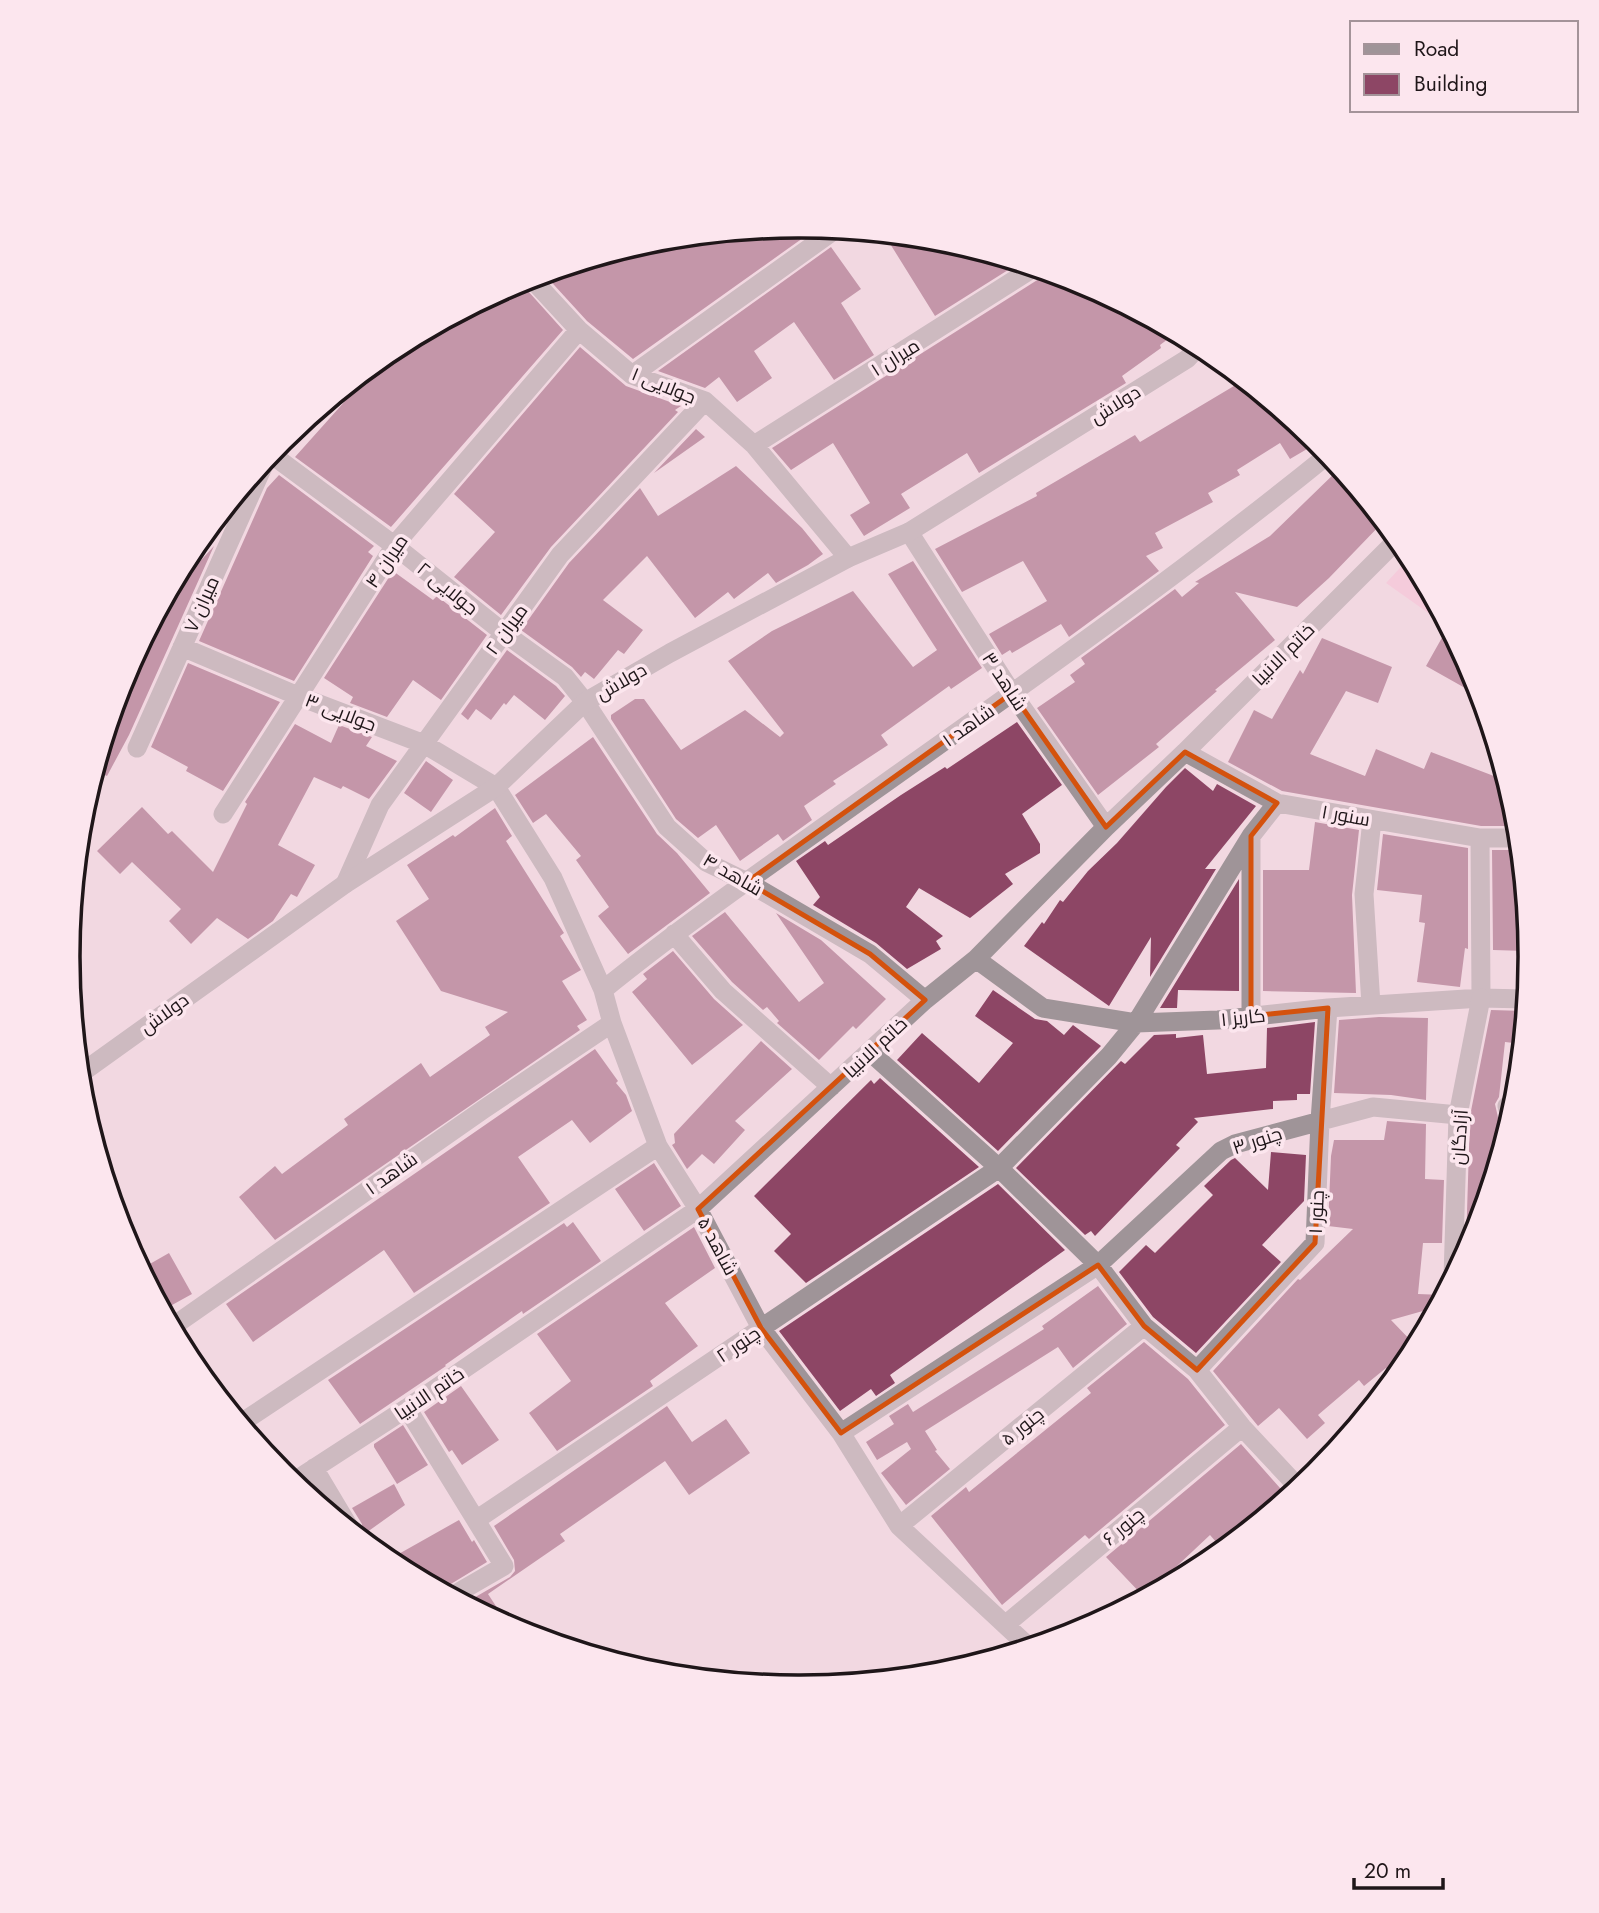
<svg xmlns="http://www.w3.org/2000/svg" width="1599" height="1913" font-family="Jost,Cairo,sans-serif">
  <style>
    .pitch { fill: #f9bbd3 }
    .building { fill: #8d4665 }
    .lines { fill: none; stroke-linecap: round; stroke-linejoin: round }
    .minor { stroke: #9f9498; stroke-width: 19 }
    .tertiary { stroke: #9f9498; stroke-width: 19 }
    .marked { fill: none; stroke: #d4520d; stroke-width: 5; stroke-linejoin: round }
    .labels { text-anchor: middle; stroke-width: 7; stroke-linejoin: round; paint-order: stroke }
    .street-label { font-size: 19px; fill: #1f1619; stroke: #fce6ee }
    .rim { fill: none; stroke: #1f1619; stroke-width: 3.5 }
  </style>
  <rect width="100%" height="100%" fill="#f2d8e1"/>
  <path class="pitch" d="M1411 556 1448 627 1386 583Z"/>
  <path class="building" d="M799 225 817 228 633 359 587 321 544 274 632 247 635 255 670 238Z
    M884 234 943 239 1019 263 935 316Z
    M831 247 861 289 841 303 874 355 834 380 794 322 754 351 772 378 737 402 719 377 705 388 658 371Z
    M1046 271 1080 281 1176 333 1160 345 1161 348 1122 376 1126 383 979 473 967 453 901 494 910 508 864 536 850 515 870 503 833 443 791 470 772 448 1042 277Z
    M519 281 563 330 391 527 295 457 389 352 395 357 415 337Z
    M580 347 626 386 681 406 675 410 678 412 551 547 501 615 454 577 495 532 454 494Z
    M1244 380 1319 442 1290 459 1280 443 1237 470 1240 475 1208 493 1213 502 1155 533 1163 548 1146 556 1159 571 1069 637 1061 624 1012 653 1010 650 1002 655 989 634 1047 601 1023 561 962 592 935 549 1037 496 1036 493 1135 435 1140 442Z
    M696 429 705 437 654 473Z
    M736 466 802 528 823 554 808 565 776 583 768 573 734 599 728 592 695 618 647 556 603 600 643 630 624 654 618 650 594 679 585 672 581 677 572 667 521 630 569 563 640 488 658 516Z
    M1340 468 1384 521 1329 578 1297 607 1235 592 1275 640 1215 690 1217 691 1156 744 1159 747 1098 795 1037 708 1075 682 1070 675 1085 664 1081 658 1175 589 1182 597 1199 583 1195 582 1270 536Z
    M279 475 374 546 368 552 373 556 294 681 199 641 267 488Z
    M214 546 129 735 107 776 95 771 124 676 184 564 193 569Z
    M913 561 982 668 951 689 949 686 881 735 888 745 833 781 836 784 804 806 812 820 783 841 778 834 740 861 716 825 698 838 676 819 611 719V715L635 699H644L681 750 745 710 780 737 784 733 728 661 772 631 853 591 913 667 937 650 888 574Z
    M393 571 433 600 437 596 487 635 441 700 413 680 387 717 350 703 353 697 324 678Z
    M1448 627 1475 677 1481 697 1426 666Z
    M1322 638 1392 667 1378 703 1346 691 1310 754 1365 776 1376 749 1424 769 1431 752 1507 781 1518 826H1481L1282 791 1228 762 1254 710 1272 719 1300 670 1303 674Z
    M507 650 556 686 565 696 545 720 514 695 506 705 504 703 491 720 476 709 468 720 461 714Z
    M188 663 280 702 223 791 186 771 188 767 151 747Z
    M1017 722 1062 785 1022 814 1040 844V853L1005 874 1013 884 970 918 919 888 906 907 943 936 936 941 941 949 907 969 876 943 813 905 820 897 796 861 825 841 828 845 901 795 945 767 947 769Z
    M295 724 331 743 339 725 372 737 366 746 397 761 369 799 343 786 341 789 314 777 278 845 315 865 297 897 291 894 273 921 248 939 217 918 191 944 169 921 181 909 132 862 120 874 97 851 142 807 168 834 172 831 213 872 247 804 245 802Z
    M593 737 657 834 677 853 710 893 628 954 598 916 609 907 576 860 581 856 546 814 533 823 515 795Z
    M426 761 453 780 431 812 404 793Z
    M1185 768 1213 791 1217 784 1256 806 1205 869H1216L1150 977 1151 937 1109 1006 1024 946 1042 922 1044 924 1060 900 1063 902 1088 871 1117 843 1166 787Z
    M495 808 512 836 506 841 564 933 560 936 581 970 562 981 587 1020 577 1026 580 1030 275 1240 239 1197 275 1166 282 1174 348 1125 344 1119 421 1063 430 1077 490 1035 485 1027 508 1012 441 991 396 921 429 899 407 865 453 835 455 837Z
    M1315 822 1359 830 1352 895 1356 993 1263 991V870H1309Z
    M1383 834 1468 848V949L1465 948 1460 987 1417 982 1425 923 1419 922 1422 895 1377 890Z
    M1492 850H1520L1530 951 1493 950Z
    M1239 879V991L1178 990 1177 1008H1160Z
    M725 912 799 1002 824 983 776 913 821 940 886 999 856 1029 853 1026 819 1060 777 1023 779 1021 767 1007 763 1010 732 982 692 936Z
    M673 951 714 999 743 1025 692 1065 632 992 647 979 643 974Z
    M993 990 1035 1019 1047 1021 1064 1035 1073 1025 1101 1046 998 1151 897 1060 922 1033 979 1083 1013 1043 975 1016Z
    M1491 1010 1525 1011 1522 1044 1505 1042 1499 1097 1495 1104 1499 1122 1497 1149 1501 1150 1475 1237 1471 1244H1466L1470 1116Z
    M1379 1017 1428 1018 1426 1100 1391 1095 1334 1093 1339 1020Z
    M1315 1022 1310 1094H1297V1100L1273 1101V1109L1194 1118 1198 1122 1176 1145 1180 1148 1095 1236 1091 1231 1085 1235 1016 1168 1121 1061 1125 1064 1154 1035 1176 1034V1038L1203 1035 1207 1074 1266 1068 1267 1028Z
    M761 1041 792 1069 735 1121 745 1130 714 1164 702 1154 687 1169 672 1145 675 1143 674 1134Z
    M595 1049 618 1081 616 1083 626 1095 632 1111 590 1143 572 1120 518 1157 550 1203 414 1293 384 1250 253 1342 226 1304Z
    M880 1078 979 1167 806 1283 774 1251 791 1234 754 1196 871 1080 874 1084Z
    M1387 1121 1426 1124 1425 1179 1444 1180 1442 1243H1423L1418 1294 1444 1295 1437 1307 1391 1320 1416 1346 1407 1363 1394 1377 1386 1368 1364 1386 1359 1380 1318 1415 1325 1423 1307 1439 1279 1408 1258 1426 1213 1371 1298 1279 1300 1280 1353 1229 1328 1226 1331 1156 1334 1140H1384Z
    M1271 1152 1306 1155 1304 1201 1262 1245 1281 1262 1196 1353 1153 1317 1119 1272 1146 1245 1155 1253 1213 1195 1204 1186 1231 1160 1235 1158 1268 1190Z
    M654 1163 681 1206 644 1231 615 1189Z
    M998 1184 1065 1250 890 1375 895 1383 876 1396 871 1389 840 1411 779 1331Z
    M573 1222 601 1261 523 1314 522 1311 445 1365 446 1366 360 1424 328 1380 564 1223 567 1227Z
    M694 1227 715 1268 665 1303 698 1346 650 1381 653 1386 557 1451 529 1413 571 1381 537 1334Z
    M169 1253 192 1294 163 1310 141 1269Z
    M1098 1286 1127 1324 1073 1368 1058 1347 925 1431 937 1450 935 1451 950 1469 906 1505 881 1473 911 1449 907 1442 877 1460 866 1442 894 1424 889 1416 908 1404 913 1412 1044 1329 1042 1326Z
    M1144 1342 1188 1379 1225 1425 1089 1539 1085 1535 1002 1605 931 1516 966 1487 969 1492 1091 1393 1087 1388Z
    M461 1386 499 1440 462 1465 452 1450 449 1452 424 1412Z
    M667 1406 692 1442 726 1419 750 1453 689 1495 665 1461 560 1534 565 1541 488 1594 509 1626 465 1603 510 1577 515 1571 514 1560 494 1526Z
    M403 1425 428 1465 397 1484 374 1447V1444Z
    M1241 1444 1288 1497 1223 1550 1210 1535 1144 1597 1106 1557Z
    M394 1484 405 1505 363 1535 362 1524 352 1508Z
    M459 1520 472 1542 474 1540 487 1562 441 1590 388 1560Z"/>
  <g class="lines">
    <path class="minor" d="M531 278 579 330 632 375 705 401 754 445 848 558
      M632 375 836 229
      M754 445 1035 267
      M271 454 395 546 504 633 565 677 585 702 667 827 706 862 747 882 870 954 925 1000
      M269 456 321 408
      M909 532 1012 693 1106 827
      M182 647 298 696 424 744 496 787 553 878 603 990 612 1023 658 1146 698 1209 761 1328 841 1433 899 1526 1029 1647
      M137 748 266 460
      M1185 752 1277 803 1480 838H1519
      M223 814 397 542 579 330
      M1480 838 1481 998
      M345 884 380 805 560 555 705 401
      M674 934 723 991 831 1087
      M976 959 1043 1008 1136 1023 1218 1020 1328 1008 1481 998 1527 999
      M603 990C687 922 776 861 864 798 1021 687 1179 576 1329 454
      M1371 1005 1364 894 1372 820
      M1251 1016V837
      M870 1052 999 1168 1098 1265 1144 1326 1197 1370 1242 1427 1299 1488
      M1507 1106 1511 1119
      M172 1327 484 1109 612 1023
      M1197 1370 1315 1243 1320 1121 1328 1008
      M407 1408 504 1566 452 1596
      M241 1423 658 1146
      M841 1433 1098 1265 1221 1151 1235 1144 1373 1107 1458 1115
      M314 1468 351 1530
      M293 1482 407 1408 698 1209 925 1000 976 959 1106 827 1185 752 1398 539
      M1299 1488 1346 1438
      M476 1520 999 1168 1109 1056 1136 1023 1251 836 1277 803
      M899 1526 1144 1326
      M1005 1625 1242 1427"/>
    <path class="tertiary" d="M80 1074 345 884 496 787 585 702 670 653 848 558 909 532 1187 359 1200 345
      M1453 1277 1458 1115 1481 998"/>
  </g>
  <path d="M0 0H1599V1913H0ZM1012 693 1106 827 1185 752 1277 803 1251 836V1016L1328 1008 1315 1243 1197 1370 1144 1326 1098 1265 841 1433 761 1328 698 1209 925 1000 870 954 747 882Z" fill="#f2d8e1" fill-opacity=".55" fill-rule="evenodd"/>
  <path class="marked" d="M1012 693 1106 827 1185 752 1277 803 1251 836V1016L1328 1008 1315 1243 1197 1370 1144 1326 1098 1265 841 1433 761 1328 698 1209 925 1000 870 954 747 882Z"/>
  <g class="labels">
    <g class="street-label">
      <text transform="translate(895 357) rotate(-32)" y="7">میران ۱</text>
      <text transform="translate(664 385) rotate(22)" y="7">جولایی ۱</text>
      <text transform="translate(1115 404) rotate(-32)" y="7">دولاش</text>
      <text transform="translate(386 561) rotate(-56)" y="7">میران ۴</text>
      <text transform="translate(448 588) rotate(39)" y="7">جولایی ۲</text>
      <text transform="translate(201 604) rotate(-66)" y="7">میران ۷</text>
      <text transform="translate(506 629) rotate(-54)" y="7">میران ۲</text>
      <text transform="translate(1283 654) rotate(-45)" y="7">خاتم الانبیا</text>
      <text transform="translate(621 681) rotate(-30)" y="7">دولاش</text>
      <text transform="translate(1005 681) rotate(57)" y="7">شاهد ۳</text>
      <text transform="translate(341 712) rotate(21)" y="7">جولایی ۳</text>
      <text transform="translate(968 725) rotate(-35)" y="7">شاهد ۱</text>
      <text transform="translate(1346 815) rotate(10)" y="7">سنور ۱</text>
      <text transform="translate(733 874) rotate(30)" y="7">شاهد ۴</text>
      <text transform="translate(164 1013) rotate(-36)" y="7">دولاش</text>
      <text transform="translate(1243 1017) rotate(-6)" y="7">کاریز ۱</text>
      <text transform="translate(875 1047) rotate(-43)" y="7">خاتم الانبیا</text>
      <text transform="translate(1459 1137) rotate(-86)" y="7">آزادگان</text>
      <text transform="translate(1257 1140) rotate(-18)" y="7">چنور ۳</text>
      <text transform="translate(391 1173) rotate(-35)" y="7">شاهد ۱</text>
      <text transform="translate(1316 1212) rotate(-87)" y="7">چنور ۱</text>
      <text transform="translate(718 1246) rotate(62)" y="7">شاهد ۵</text>
      <text transform="translate(738 1344) rotate(-34)" y="7">چنور ۲</text>
      <text transform="translate(429 1393) rotate(-34)" y="7">خاتم الانبیا</text>
      <text transform="translate(1022 1426) rotate(-39)" y="7">چنور ۵</text>
      <text transform="translate(1123 1526) rotate(-40)" y="7">چنور ۶</text>
    </g>
  </g>
  <path d="M0 0H1599V1913H0ZM798 238H800A718 718 0 0 1 1518 956V957A718 718 0 0 1 800 1675H798A718 718 0 0 1 80 957V956A718 718 0 0 1 798 238Z" fill="#fce6ee" fill-rule="evenodd"/>
  <path class="rim" d="M798 238H800A718 718 0 0 1 1518 956V957A718 718 0 0 1 800 1675H798A718 718 0 0 1 80 957V956A718 718 0 0 1 798 238Z"/>
  <rect x="1350" y="21" width="228" height="91" fill="#fce6ee" stroke="#a49399" stroke-width="2"/>
  <rect x="1364" y="44" width="35" height="10" fill="#9f9498" stroke="#a49399" stroke-width="2"/>
  <text x="1414" y="56" font-size="21" fill="#1f1619">Road</text>
  <rect x="1364" y="74" width="35" height="21" fill="#8d4665" stroke="#a49399" stroke-width="2"/>
  <text x="1414" y="91" font-size="21" fill="#1f1619">Building</text>
  <path d="M1354 1878v10h89v-10" fill="none" stroke="#1f1619" stroke-width="3.5"/>
  <text x="1364" y="1878" font-size="21" fill="#1f1619" stroke="#fce6ee" stroke-width="5" paint-order="stroke">20 m</text>
</svg>
